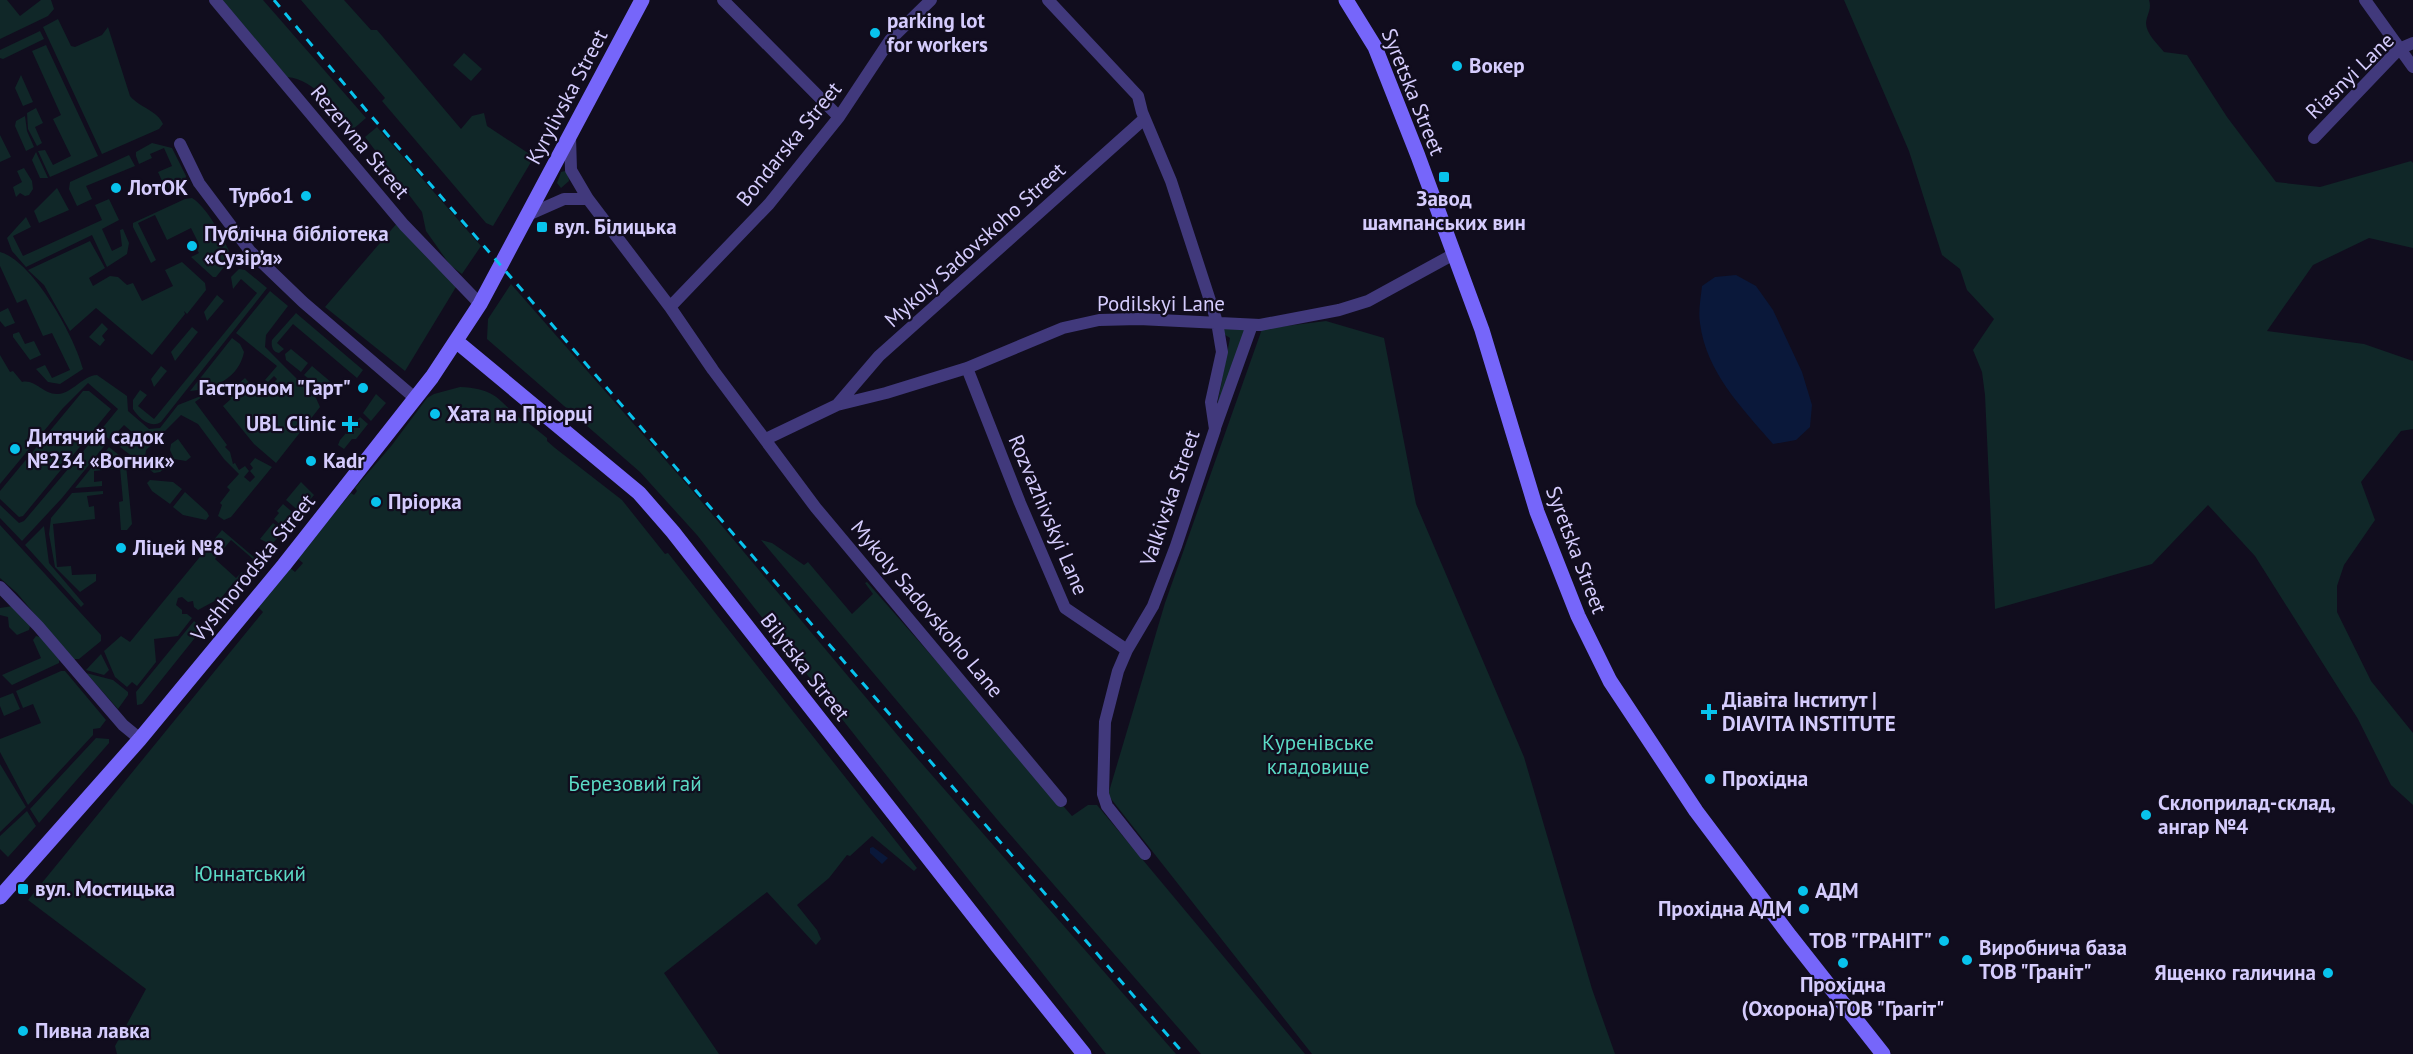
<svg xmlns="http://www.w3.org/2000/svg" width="2413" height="1054" font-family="'PT Sans',sans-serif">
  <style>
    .green { fill: #102728 }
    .water { fill: #0a183a }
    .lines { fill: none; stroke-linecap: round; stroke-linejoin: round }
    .minor { stroke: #41397c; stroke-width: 12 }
    .secondary { stroke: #7666fa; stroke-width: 15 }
    .rail { stroke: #08c3ed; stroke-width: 3; stroke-dasharray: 9 8; stroke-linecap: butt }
    .poi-dot { fill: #08c3ed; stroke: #110d1e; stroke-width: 2 }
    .labels { text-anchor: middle; stroke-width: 4.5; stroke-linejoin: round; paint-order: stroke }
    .poi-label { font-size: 21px; font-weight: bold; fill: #d5ccfd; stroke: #110d1e; text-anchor: start }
    .street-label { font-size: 21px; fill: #d5ccfd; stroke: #110d1e }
    .park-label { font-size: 21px; fill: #5bdac5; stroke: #110d1e }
  </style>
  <rect width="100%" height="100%" fill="#110d1e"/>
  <path class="green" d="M0 0H7L20 16 41 0H51L54 9 48 16 0 39Z
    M222 0H263L366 118 351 131C333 110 317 80 287 77Z
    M301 0H344L371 30H377L461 129 472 116 484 113 487 126 534 157 493 226 486 223 382 101 385 98Z
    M1844 0H2149C2152 9 2147 14 2146 23 2146 34 2158 44 2164 52L2187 55 2227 117 2276 182 2320 187 2411 161 2413 163V248L2369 238 2313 265 2267 331 2364 344 2413 361V429L2401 431 2361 482 2375 520 2344 565 2337 586V612L2371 681 2413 733V805L2391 785 2358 719 2255 556 2208 505 2152 564 1995 609 1985 395 1982 372 1973 350 1994 319 1967 290 1960 269 1942 255 1909 151Z
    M58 19 71 46 75 47 102 35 108 27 130 96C140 108 157 110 163 124L159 129 102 154 43 27Z
    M40 31 44 39 3 59 0 58V50Z
    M46 45 98 156 50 177 38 151 45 150 53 165 71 156 53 119 61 115 32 51Z
    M464 53 482 69 471 81 453 65Z
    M21 75 33 102 23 106 15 88Z
    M36 108 43 123 35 127 42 143 37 146 28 129 27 113Z
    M25 116 27 131 34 147 26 151 15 126 16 121Z
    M377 127 481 246 462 274 450 265 426 231 422 212 365 137Z
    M0 135 11 157 0 162Z
    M152 143 172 148 186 176 185 185 170 192 167 184 164 185 158 172 172 166 164 148 150 154 152 158 139 164 136 156V152Z
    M36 152 48 178H40L32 160Z
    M129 155 135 166 86 186 92 199 77 206 69 189 70 182Z
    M24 168 32 181 33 189 29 195 25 196 20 193 16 197 13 187 22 182 17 171Z
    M565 171 568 173 569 181 561 188 557 183 561 172Z
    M57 188 69 210 39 223 34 211Z
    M192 198C208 208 224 240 232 257L216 277H213L191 257 199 253 194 245 198 242 191 228 167 240 155 215 138 223 156 260 151 263 133 227V223L185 199Z
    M109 199 119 220 102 229 112 251 122 246 120 230 123 229 129 243 127 254 107 267 92 235 26 267 12 251 7 238 26 217 31 227 13 236 23 256 102 220 95 205Z
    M398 222 456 287 405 371 325 307Z
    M90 241 105 268 89 278 93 286 110 276 118 277 127 285 133 283 142 301 173 286 165 270 182 262 205 283 206 290 187 314 184 311 185 314 152 355 96 308 70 331 44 285 28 270Z
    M0 252C33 261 75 337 83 369L60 384 48 382 36 369 45 365 52 378 70 370 52 333 43 336 26 299 17 303 0 266Z
    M239 269 245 270 267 288 161 422C150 429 139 418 133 409V400L140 390 147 395 138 406 154 419 257 293 241 279 233 289 231 277Z
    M511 284 696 495 910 750 1176 1054H1106L697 535 640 472 487 339 488 319Z
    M270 291 288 306 266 335 265 347 316 398 320 407 276 463 254 444 223 406 231 399 227 394 245 378 262 397 277 379 274 376 268 382 265 380 277 366 236 333Z
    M217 295 224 301 207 321 204 312Z
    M8 308 15 323 5 327 0 321V312Z
    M296 313 363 370 357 378 293 324 277 343 284 349 279 353C272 352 271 345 272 340Z
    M1326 321 1384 338 1416 504 1524 757 1592 989 1615 1054H1312L1108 795 1165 603 1262 329Z
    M102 323 108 329 102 336 105 340 100 346 89 337Z
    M192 327 198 332 175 361 171 352Z
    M1243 327 1246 332 1217 406 1230 338 1222 333V328Z
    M19 332 25 344 34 341 41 355 30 360 13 337V334Z
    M232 338 240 344 244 352C239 378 214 389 190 391Z
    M291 349 308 363 301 372 286 360 285 354Z
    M0 355 10 372 13 371 22 382C36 379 43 395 58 394 73 393 82 376 97 375L127 396 128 411 149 429 160 428 178 405 206 394 195 402 227 445 225 447 230 452 233 464 235 463 239 470 245 466 249 471 244 477 250 482 255 477 250 471 253 468 250 464 255 458 272 467 231 517 224 520 218 516 222 505 220 503 230 490 227 487 239 474 224 459 198 424 181 415 146 450 145 457 150 459 153 458 164 469 160 472 154 473 120 447 132 432 124 425 110 440 100 431 118 409 88 383 63 408 0 484Z
    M161 366 167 371 154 387 151 379Z
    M312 366 332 383 327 389 322 390 304 375Z
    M460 387C498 389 497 400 523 421H526L547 438V441L555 448 622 500 665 554 668 553 917 868 914 871 872 836 850 856 847 855 829 878 797 905 817 930 821 939 816 945 767 892 664 973 719 1054H117L115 1046 146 989 28 900 263 612 258 607 289 567 295 572 303 563 297 558 351 493 354 495 357 491 355 488 392 445 427 398 434 394Z
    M83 391H89L111 409 23 516 19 517 0 499V491Z
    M376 394 386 403 371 421 363 413Z
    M360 417 368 424 356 439H352L344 449 338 445 340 440Z
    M96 436 106 444 62 498 22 541 0 518V505L19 523 24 521Z
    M178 439 191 457 186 461 174 459 170 450 171 444Z
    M109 447 125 460 98 461Z
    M126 465 132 524 127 530H121L119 502 123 501 120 468 94 471V482L102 481V486L75 488 92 467Z
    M150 480 173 482 182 489 170 504 152 491 147 483Z
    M301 482 314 495 300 512 286 500Z
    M103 491V494L87 496 89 507 94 506 95 519 53 524 57 567 71 566 72 575 96 574V581L80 592 55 567 49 534 51 518 72 493Z
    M185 492 207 512 209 516 206 520 183 515 173 507Z
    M283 504 297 516 285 529 274 519 279 513 277 511Z
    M273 523 284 531 273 543H268L260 539Z
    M0 525 101 635V641L79 659H72L17 593 0 578Z
    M44 526 49 563 84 604 81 607 25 545Z
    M222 530 255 558 256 562 249 566 253 559 231 540 215 559 236 578 242 572 244 575 237 584 234 582 222 597 198 610 194 607 193 601 188 602 182 597 178 598 176 605 182 610V614H187L192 618 178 636 154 639 156 662 137 686 132 682 127 687 115 677 104 651 121 636 130 642Z
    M761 540 772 543 804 565 808 562 852 614 873 594 865 583 867 582 1072 816 1088 805H1097L1305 1054H1201L1001 824Z
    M13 606 30 626 29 630 17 635 9 627 8 617 0 615V608Z
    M194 621 199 625 198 634 142 704 137 705 136 692Z
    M36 636 40 637 59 659V663L12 685 2 675 41 658 33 640Z
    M101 654 109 670 104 675 86 670Z
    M61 671H65L106 720 100 728 93 729V735L28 805 0 752V739L41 723 33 704 23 708 16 691Z
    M86 673 113 680 128 692V695L118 709Z
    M13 693 20 709 4 716 0 706V698Z
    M96 738 109 739V743L39 823 30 809Z
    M0 764 26 807 0 832Z
    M27 811 36 826 8 857 0 849V836Z"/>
  <path class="water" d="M1736 275 1756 286 1773 310 1802 372 1812 405 1810 427 1796 440 1773 444C1742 408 1706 372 1700 323 1698 311 1701 297 1702 286L1715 277Z
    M873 847 888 858 882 864 870 853V848Z"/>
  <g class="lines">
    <path class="minor" d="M215 0 404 225 480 304
      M723 0 839 117
      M1048 0 1138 96 1142 112 1171 181 1217 322 1222 352 1211 402 1215 429 1176 546 1153 606 1127 650 1118 671 1105 722 1103 794 1107 806 1145 854
      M2365 0 2413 67
      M570 137 571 170 588 199 670 307 713 370 816 508 1061 801
      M2314 138 2399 49 2413 43
      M180 144 199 183 250 251 303 302 416 399
      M530 214 564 199H588
      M670 307 769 204 839 117 890 40 931 0
      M967 368 1020 503 1065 608 1127 650
      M837 405 879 356 1144 119
      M1215 428 1252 325
      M766 439 837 405 886 393 967 368 1063 328 1099 320 1139 319 1260 325 1339 310 1368 301 1454 254
      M0 587 38 626 123 725 140 739"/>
    <path class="secondary" d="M1346 0 1375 47 1418 156 1482 330 1537 512 1578 616 1610 681 1696 811 1790 936 1883 1054
      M456 341 639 493 673 532 999 948 1084 1054
      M0 897 140 739 284 565 432 377 480 304 642 0"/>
    <path class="rail" d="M274 0 366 110 1184 1054"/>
  </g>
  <g class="poi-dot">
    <circle cx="875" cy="33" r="6"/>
    <circle cx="1457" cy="66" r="6"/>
    <rect x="1438" y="171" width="12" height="12" rx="3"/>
    <circle cx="116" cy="188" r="6"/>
    <circle cx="306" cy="196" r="6"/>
    <rect x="536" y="221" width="12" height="12" rx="3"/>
    <circle cx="192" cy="246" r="6"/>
    <circle cx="363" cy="388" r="6"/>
    <circle cx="435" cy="414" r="6"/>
    <path d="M347 415h6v6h6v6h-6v6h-6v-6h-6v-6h6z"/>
    <circle cx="15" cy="449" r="6"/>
    <circle cx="311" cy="461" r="6"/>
    <circle cx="376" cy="502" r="6"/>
    <circle cx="121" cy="548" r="6"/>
    <path d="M1706 703h6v6h6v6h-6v6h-6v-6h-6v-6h6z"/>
    <circle cx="1710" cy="779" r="6"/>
    <circle cx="2146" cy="815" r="6"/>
    <rect x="17" y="883" width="12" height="12" rx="3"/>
    <circle cx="1803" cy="891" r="6"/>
    <circle cx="1804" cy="909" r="6"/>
    <circle cx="1944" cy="941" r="6"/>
    <circle cx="1967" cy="960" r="6"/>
    <circle cx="1843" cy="963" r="6"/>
    <circle cx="2328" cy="973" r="6"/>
    <circle cx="23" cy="1031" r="6"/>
  </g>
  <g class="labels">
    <g class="poi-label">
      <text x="887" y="28">parking lot<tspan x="887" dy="24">for workers</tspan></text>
      <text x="1469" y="73">Вокер</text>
      <text x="128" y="195">ЛотОК</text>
      <text x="294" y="203" text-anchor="end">Турбо1</text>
      <text x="1444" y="206" text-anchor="middle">Завод<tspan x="1444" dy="24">шампанських вин</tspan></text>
      <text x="554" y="234">вул. Білицька</text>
      <text x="204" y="241">Публічна бібліотека<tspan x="204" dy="24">«Сузір’я»</tspan></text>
      <text x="351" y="395" text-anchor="end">Гастроном "Гарт"</text>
      <text x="447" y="421">Хата на Пріорці</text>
      <text x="336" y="431" text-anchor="end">UBL Clinic</text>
      <text x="27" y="444">Дитячий садок<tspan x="27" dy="24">№234 «Вогник»</tspan></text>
      <text x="323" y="468">Kadr</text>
      <text x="388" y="509">Пріорка</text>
      <text x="133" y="555">Ліцей №8</text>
      <text x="1722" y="707">Діавіта Інститут |<tspan x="1722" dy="24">DIAVITA INSTITUTE</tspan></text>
      <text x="1722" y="786">Прохідна</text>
      <text x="2158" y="810">Склоприлад-склад,<tspan x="2158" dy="24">ангар №4</tspan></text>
      <text x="35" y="896">вул. Мостицька</text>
      <text x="1815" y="898">АДМ</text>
      <text x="1792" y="916" text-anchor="end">Прохідна АДМ</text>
      <text x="1932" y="948" text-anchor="end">ТОВ "ГРАНІТ"</text>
      <text x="1979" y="955">Виробнича база<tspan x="1979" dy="24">ТОВ "Граніт"</tspan></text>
      <text x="2316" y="980" text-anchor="end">Ященко галичина</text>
      <text x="1843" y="992" text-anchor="middle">Прохідна<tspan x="1843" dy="24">(Охорона)ТОВ "Грагіт"</tspan></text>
      <text x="35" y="1038">Пивна лавка</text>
    </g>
    <g class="street-label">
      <text transform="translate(2350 76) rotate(-44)" y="7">Riasnyi Lane</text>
      <text transform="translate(1413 92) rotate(68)" y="7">Syretska Street</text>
      <text transform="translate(567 97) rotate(-62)" y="7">Kyrylivska Street</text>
      <text transform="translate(360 142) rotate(50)" y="7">Rezervna Street</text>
      <text transform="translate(789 144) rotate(-51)" y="7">Bondarska Street</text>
      <text transform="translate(975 245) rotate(-42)" y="7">Mykoly Sadovskoho Street</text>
      <text x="1161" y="311">Podilskyi Lane</text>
      <text transform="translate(1170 498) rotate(-71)" y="7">Valkivska Street</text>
      <text transform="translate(1048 515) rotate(67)" y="7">Rozvazhivskyi Lane</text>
      <text transform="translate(1576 550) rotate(69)" y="7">Syretska Street</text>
      <text transform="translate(253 568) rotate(-51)" y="7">Vyshhorodska Street</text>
      <text transform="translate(927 609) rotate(50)" y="7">Mykoly Sadovskoho Lane</text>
      <text transform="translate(805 667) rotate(52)" y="7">Bilytska Street</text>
    </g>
    <g class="park-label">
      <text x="1318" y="750">Куренівське<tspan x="1318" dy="24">кладовище</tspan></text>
      <text x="635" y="791">Березовий гай</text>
      <text x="250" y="881">Юннатський</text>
    </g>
  </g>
</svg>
